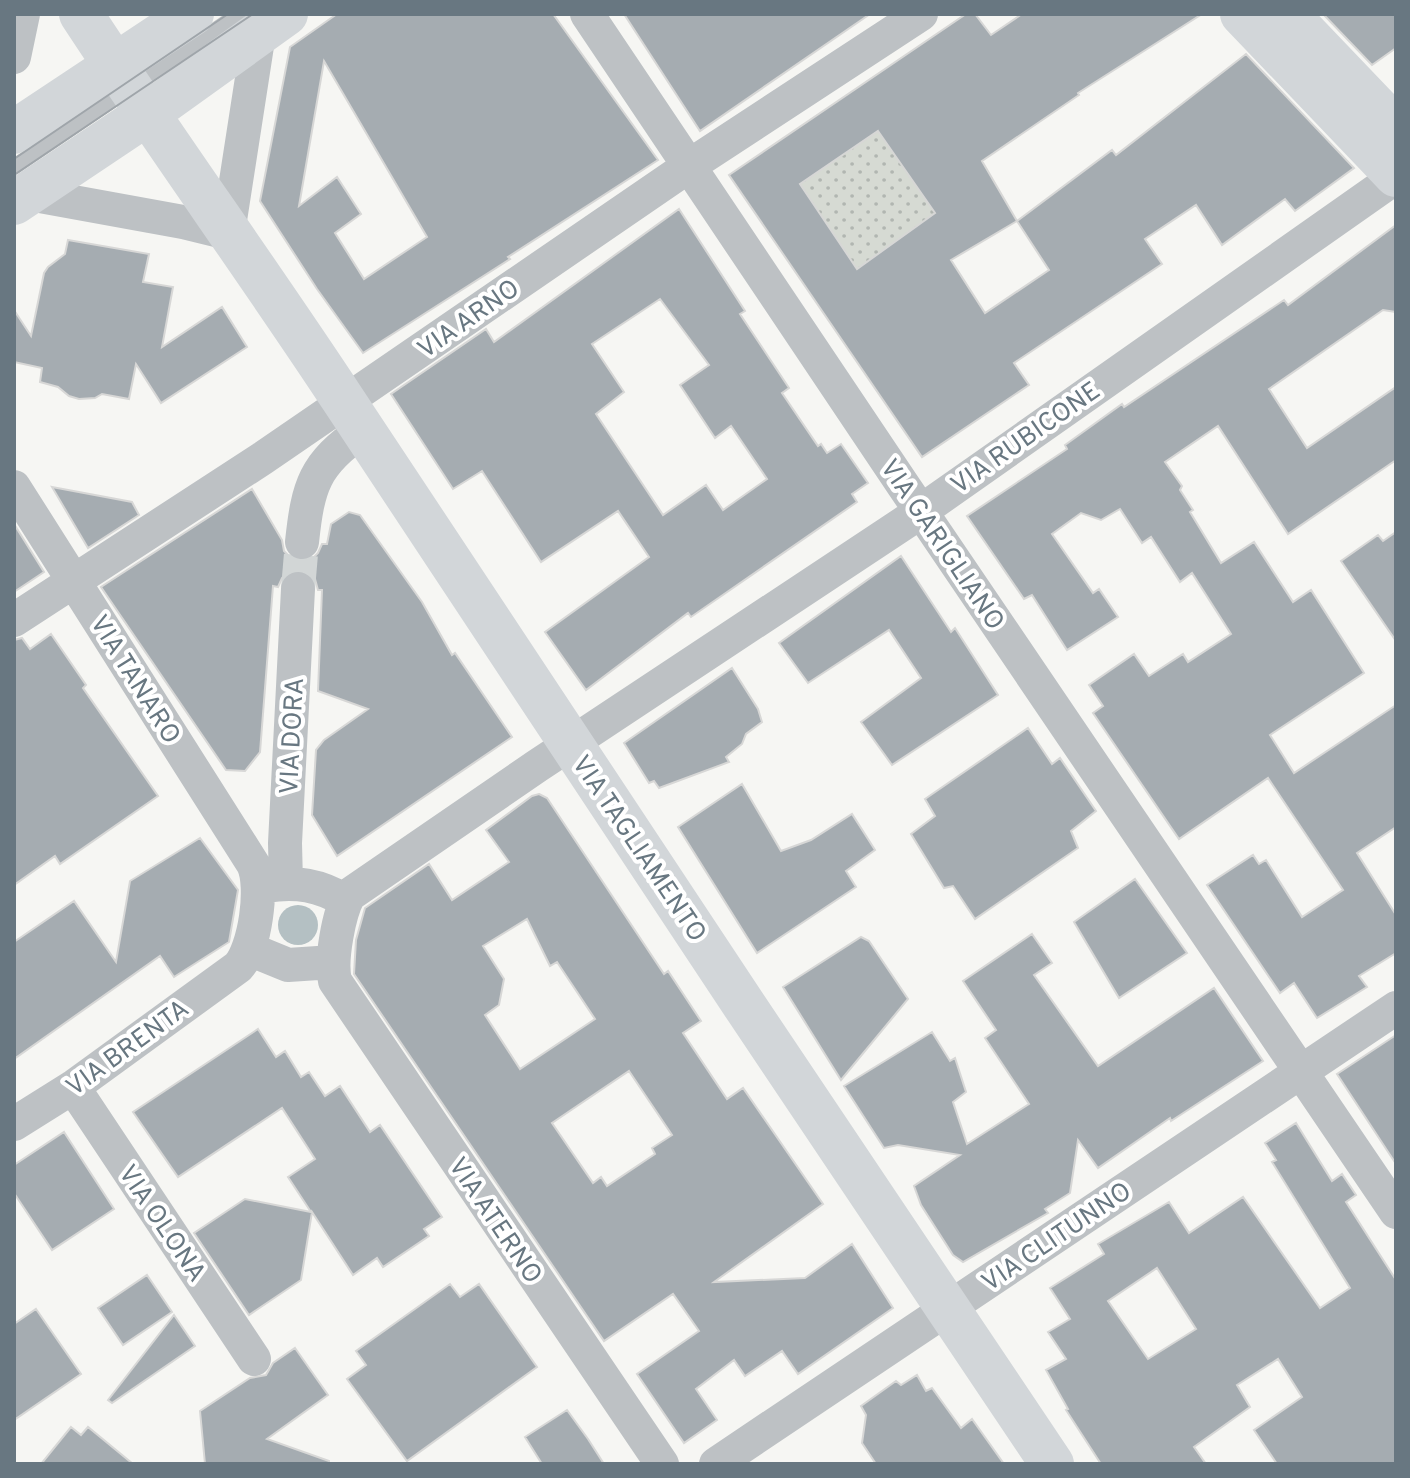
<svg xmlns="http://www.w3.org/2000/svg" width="1410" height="1478" font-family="Overpass,sans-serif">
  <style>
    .garden { fill: url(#garden-dots) }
    .water { fill: #b4c0c3 }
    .building { fill: #a5acb1; stroke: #d7d7d6; stroke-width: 2; fill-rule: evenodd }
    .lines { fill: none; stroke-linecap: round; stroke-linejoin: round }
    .street-tunnel { stroke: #d2d6d6; stroke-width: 34; stroke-dasharray: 34 17; stroke-linecap: butt }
    .lane { stroke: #bdc1c4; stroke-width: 16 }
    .street { stroke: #bdc1c4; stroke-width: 34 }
    .secondary { stroke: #d2d6d9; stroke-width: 44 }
    .tram { stroke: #9fa5aa; stroke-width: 2 }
    .labels { text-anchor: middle; stroke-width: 8; stroke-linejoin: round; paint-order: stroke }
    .street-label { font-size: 26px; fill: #687781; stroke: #fff }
  </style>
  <defs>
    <pattern id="garden-dots" width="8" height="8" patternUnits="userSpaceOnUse" patternTransform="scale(2)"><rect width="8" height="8" fill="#d6dad3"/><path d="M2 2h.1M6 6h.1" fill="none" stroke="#b1b6b1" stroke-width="1.8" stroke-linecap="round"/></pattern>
  </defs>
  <rect width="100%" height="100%" fill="#f6f6f3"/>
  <path class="garden" d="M878 131 935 213 857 269 800 184Z"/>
  <path class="water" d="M278 925a20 20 0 1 1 40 0a20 20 0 1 1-40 0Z"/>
  <path class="building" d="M337 14H553L658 160 508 257 510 259 363 353 317 289 260 201 290 47ZM324 61 427 237 364 279 335 233 361 214 337 177 299 206Z
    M624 14H870L700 131Z
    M966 14H975L991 35 1022 14H1202L1078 93 1079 95 982 161 1017 221 1112 150 1116 155 1246 54 1354 168 1295 211 1285 199 1222 245 1196 205 1145 239 1162 264 1014 363 1029 385 922 457 729 175ZM878 131 935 213 857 269 800 184ZM1017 221 1049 270 985 313 951 260Z
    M1323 14H1396V48L1372 65Z
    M679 209 745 311 740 314 789 388 782 393 818 446 821 444 827 453 841 444 868 483 852 494 857 502 691 617 688 613 586 690 545 632 649 557 618 511 541 562 482 471 453 489 391 394 486 329 494 342ZM660 299 709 365 680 385 715 438 731 426 767 479 723 510 706 485 663 515 596 414 624 392 592 344Z
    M1396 225V312L1383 310 1269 389 1307 448 1396 387V460L1288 534 1218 426 1165 462 1182 486 1180 490 1193 510 1190 512 1221 563 1254 542 1293 602 1311 590 1364 673 1270 735 1294 773 1396 705V827L1357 853 1396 915V953L1359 976 1367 987 1317 1018 1294 983 1280 993 1207 885 1253 855 1259 864 1266 860 1302 917 1343 890 1268 778 1179 839 1093 713 1103 706 1089 685 1134 654 1149 676 1183 654 1188 662 1231 634 1192 573 1180 582 1151 537 1142 543 1120 509 1101 520 1081 513 1052 534 1093 593 1099 589 1118 617 1067 650 1032 595 1024 599 967 516 1067 449 1065 445 1122 404 1124 407 1284 300 1288 305Z
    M68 240 149 254 143 282 173 287 162 347 222 307 247 347 161 403 136 364 129 399 102 394 95 398 79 399 69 396 58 387 40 382 42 368 14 362V310L31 336 44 273 48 267 65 254Z
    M52 487 132 502 139 515 88 548Z
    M252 489 282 540 284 551 291 558 299 562 311 560 318 553 322 544H327L331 524 349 512 360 515 422 602 452 655 455 653 512 737 337 856 312 815 316 750 324 740 368 709 318 691 322 590H318L315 579 308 572 298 569 288 572 282 578 278 587 273 586 260 752 245 771 226 770 101 587Z
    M14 524 44 572 14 592Z
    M1396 532V641L1341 561 1378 535 1383 541Z
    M901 556 951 632 955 628 998 695 892 765 861 722 921 678 889 630 808 683 779 643Z
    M51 634 86 685 83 688 158 796 60 864 55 856 14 885V640L22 638 30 649Z
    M732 668 758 709 762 722 746 734 742 744 726 757 729 762 659 788 654 781 649 783 624 743Z
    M1028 728 1052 764 1060 758 1096 811 1071 831 1078 848 975 919 953 886 944 888 911 834 935 816 925 799Z
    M742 784 781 851 811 840 852 814 875 850 846 871 856 887 757 953 678 827Z
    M539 794 547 798 664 974 668 971 701 1021 683 1033 727 1099 743 1088 823 1204 714 1282 805 1278 852 1244 893 1308 798 1374 782 1351 745 1376 734 1360 696 1389 717 1420 684 1443 637 1374 699 1331 673 1294 604 1341 354 974 356 940 365 908 429 864 452 900 509 862 486 830 532 796ZM527 919 550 966 557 962 595 1019 520 1069 485 1015 499 1005 504 979 483 946ZM629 1071 672 1135 652 1148 655 1154 607 1186 601 1177 593 1183 552 1123Z
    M200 838 238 890 229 942 174 977 160 956 14 1059V942L74 901 116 962 130 881Z
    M1135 879 1187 953 1119 998 1074 922Z
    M1032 934 1052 963 1034 975 1098 1066 1214 988 1263 1061 1171 1121 1170 1118 1098 1168 1078 1140 1070 1193 1045 1209 1048 1213 963 1262 953 1255 921 1205 914 1186 960 1155 898 1145 884 1148 844 1086 932 1032 950 1061 955 1058 966 1092 953 1102 967 1144 1029 1104 985 1038 996 1030 963 981Z
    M861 937 869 941 908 999 841 1080 783 987Z
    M258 1029 276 1057 285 1051 301 1077 309 1072 325 1096 340 1086 370 1132 380 1125 442 1217 424 1229 429 1236 383 1267 377 1258 353 1275 312 1212 301 1280 249 1315 194 1233 245 1199 311 1212 288 1177 315 1159 282 1108 178 1177 133 1112Z
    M1396 1035V1164L1337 1074Z
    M1296 1123 1332 1181 1342 1174 1356 1195 1346 1202 1396 1280V1464H1277L1254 1430 1302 1397 1278 1359 1237 1385 1250 1407 1194 1447 1206 1464H1101L1066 1410 1068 1409 1046 1370 1066 1359 1048 1332 1070 1319 1050 1288 1104 1254 1098 1244 1169 1202 1189 1233 1243 1197 1320 1308 1350 1288 1272 1162 1276 1160 1265 1143ZM1157 1268 1196 1329 1148 1359 1108 1301Z
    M64 1132 114 1209 52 1250 14 1193V1165Z
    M147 1275 172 1312 123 1345 98 1308Z
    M450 1284 460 1297 479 1284 537 1367 407 1461 347 1379 366 1365 356 1351Z
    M36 1309 81 1374 14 1420V1324Z
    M174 1315 195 1346 112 1403 108 1400Z
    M295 1348 328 1395 267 1439 329 1461V1464H205L200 1411 250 1378 266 1375 273 1363Z
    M917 1375 926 1391 932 1388 961 1428 972 1419 1004 1464H876L862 1443 866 1415 861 1406 896 1381 901 1385Z
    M567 1410 588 1439 604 1464H542L525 1437Z
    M71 1427 81 1435 88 1427 133 1464H41Z"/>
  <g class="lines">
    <path class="street-tunnel" d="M298 589 302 542"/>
    <path class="lane" d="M14 167 239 14"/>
    <path class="street" d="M587 14 903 485 1396 1212
      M14 57 23 14
      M29 194 183 222 228 233 259 33
      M14 487 253 864C264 886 255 949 238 967L73 1087 14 1124
      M302 542C308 486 314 464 362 431
      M14 620 263 458 689 166 921 14
      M286 883 285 843 298 589
      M266 886C296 881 320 885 346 901
      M249 949 288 965 333 962
      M73 1087 254 1359
      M662 1464 335 981C330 960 339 913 349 895L537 766 907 521 1396 177
      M716 1464 1396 1008"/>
    <path class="secondary" d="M81 14C166 144 257 269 342 398 577 755 813 1110 1052 1464
      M1242 14 1396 175
      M1287 14 1396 128
      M14 132 192 14
      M14 203 147 114 286 14"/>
    <path class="tram" d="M14 159 228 14
      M14 175 253 14"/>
  </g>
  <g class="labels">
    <g class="street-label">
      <text transform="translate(468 318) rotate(-35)" y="9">VIA ARNO</text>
      <text transform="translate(1025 437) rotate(-35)" y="9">VIA RUBICONE</text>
      <text transform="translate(943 544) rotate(56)" y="9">VIA GARIGLIANO</text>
      <text transform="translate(136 679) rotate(58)" y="9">VIA TANARO</text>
      <text transform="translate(291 736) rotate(-87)" y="9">VIA DORA</text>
      <text transform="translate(640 848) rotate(56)" y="9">VIA TAGLIAMENTO</text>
      <text transform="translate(127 1047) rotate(-36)" y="9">VIA BRENTA</text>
      <text transform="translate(496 1220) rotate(56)" y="9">VIA ATERNO</text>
      <text transform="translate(163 1223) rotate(56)" y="9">VIA OLONA</text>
      <text transform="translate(1056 1236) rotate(-34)" y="9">VIA CLITUNNO</text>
    </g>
  </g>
  <rect width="1410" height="1478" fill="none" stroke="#687781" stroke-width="32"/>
</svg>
